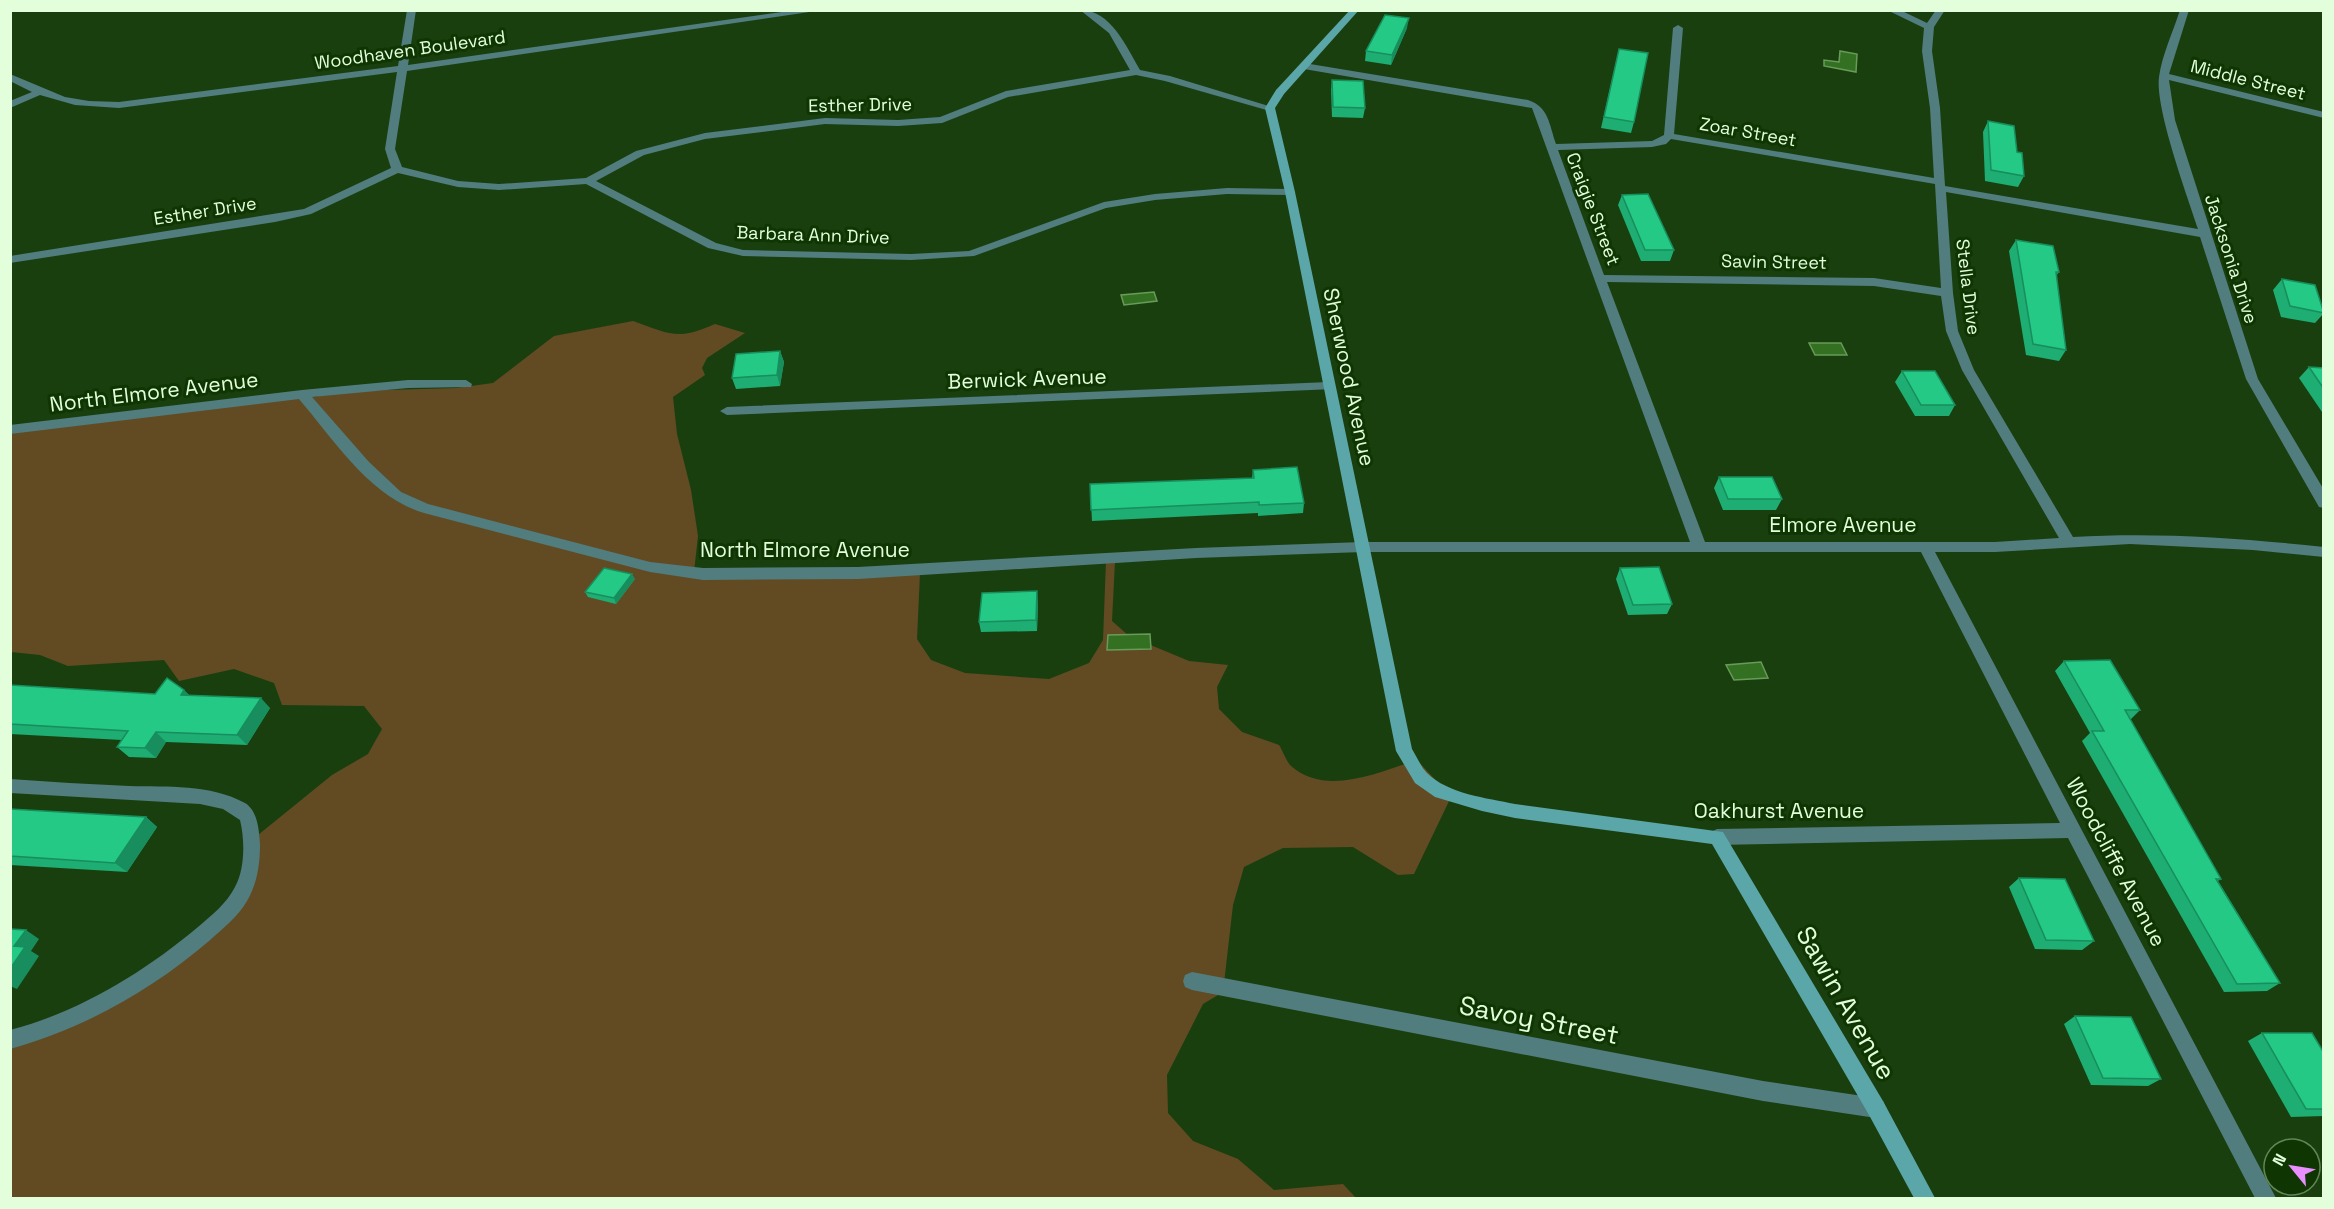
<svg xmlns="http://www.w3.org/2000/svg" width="2334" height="1209" font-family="'Space Grotesk',sans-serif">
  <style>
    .green { fill: #624b23 }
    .water { fill: #337021; stroke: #689b59; stroke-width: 1.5 }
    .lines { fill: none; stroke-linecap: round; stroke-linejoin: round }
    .street { fill: #517d7f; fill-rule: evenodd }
    .secondary { fill: #5ba6a9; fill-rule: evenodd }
    .wall { fill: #1ead72 }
    .shaded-wall { fill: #188d5d }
    .building { fill: #23c985; stroke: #188d5d; stroke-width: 1.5 }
    .labels { text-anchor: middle; stroke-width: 6; stroke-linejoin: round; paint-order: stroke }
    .far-street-label { font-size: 18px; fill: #e2fedb; stroke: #0f3503 }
    .street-label { font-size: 21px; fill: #e2fedb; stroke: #0f3503 }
    .near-street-label { font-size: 26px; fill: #e2fedb; stroke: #0f3503 }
  </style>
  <rect width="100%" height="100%" fill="#1a3f0e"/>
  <path class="green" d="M633 321C670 334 677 341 715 324L745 333 707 358 702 368 705 375 673 397 677 434 691 490 698 536 694 572 920 573 917 639 931 660 965 673 1049 679 1089 663 1103 640 1106 561H1115L1112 621 1129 636 1189 661 1228 665 1217 687 1219 709 1242 732 1279 745C1283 751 1286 761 1291 766 1326 797 1379 772 1417 760L1451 797 1414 874 1398 875 1353 847 1283 848 1244 867 1233 905 1223 992 1203 1004 1167 1075 1168 1113 1193 1141 1238 1159 1274 1190 1343 1184 1356 1198H11L10 1047 90 1007 177 950 233 896 253 839 332 775 368 754 382 729 364 706 282 705 274 683 234 669 179 681 164 660 68 666 40 655 11 652V428L307 396 316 397 324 394 353 391 456 388 493 383 554 336Z"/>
  <path class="water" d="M1840 51 1857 54 1856 72 1824 66V60L1839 62Z
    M1154 292 1157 301 1124 305 1121 295Z
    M1809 343H1841L1847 355H1815Z
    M1150 634 1151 649 1107 650 1108 635Z
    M1761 662 1768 678 1734 680 1726 665Z"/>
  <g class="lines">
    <path class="street" d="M407 10H416L408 65 796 10H823L407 71 395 149 402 167 458 181 499 184 586 178 636 151 705 133 825 118 898 120 940 117 1006 91 1130 70 1109 33 1080 10C1111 10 1126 46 1140 70L1170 76 1275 108 1270 111 1165 81 1136 75 1008 97 942 123 898 126 825 124 705 139 644 155 596 181 716 243 743 250 911 254 969 251 1104 202 1155 194 1227 188 1290 189 1295 192 1290 195 1227 194 1155 200 1106 208 974 256 911 260 743 256 708 248 586 184 499 190 458 187 398 173 311 214 275 222 10 263V256L304 209 391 168 385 149 397 72 119 108 75 105 40 95 10 108V101L32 92 10 81V74L65 97 89 101 119 102 398 66Z
      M1887 10H1900L1927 23 1936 10H1945L1934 27 1932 51 1940 108 1945 186 2198 229C2187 195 2155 109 2159 77 2162 55 2173 32 2180 10H2189L2169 74 2324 112V118L2169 80 2175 120 2258 379 2324 490V508L2319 507 2246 379 2200 237 1946 192 1953 293 1958 331 1974 370 2073 537C2157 532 2240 538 2324 547V557L2253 550 2130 544 1995 552H1935L2276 1198H2255L2068 838 1717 845 1711 842 1708 837 1711 832 1717 829 2060 823 1921 552H1363L1196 558 858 579 703 580 650 572 424 513C370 497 334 440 299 399L10 434V425L302 390 408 380H466L472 384 471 387 408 388 312 397 369 462 401 492 428 504 650 562 703 568 858 567 1196 548 1363 542H1690L1532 108 1304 69 1299 66 1304 63 1528 100C1549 107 1549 124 1556 144L1652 141 1664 135 1673 28 1678 25 1683 28 1674 134 1934 178 1930 108 1922 51 1924 28ZM1671 139 1935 184 1941 288 1874 278 1604 275 1558 150 1652 147 1666 144ZM1607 282 1874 286 1941 296 1946 331 1962 370 2059 538 1995 542H1705Z
      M1329 382 1334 383 1335 386 1334 389 727 415 720 411 727 407Z
      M10 779C50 782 89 784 129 786 167 787 210 784 245 803 258 811 259 831 260 844 260 865 257 884 247 901 238 917 222 929 209 941 152 990 83 1029 10 1049V1030C79 1012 143 973 198 927 211 916 227 903 235 887 245 869 245 840 240 820L223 809 200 804 10 793Z
      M1192 972 1763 1081 1876 1098 1883 1101 1886 1108 1883 1115 1876 1118 1763 1101 1192 990 1185 987 1183 981 1185 975Z"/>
    <path class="secondary" d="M1350 10H1359L1284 94 1275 108 1295 192 1412 749C1417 757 1421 767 1427 773 1448 794 1487 798 1515 804L1723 832 1883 1101 1935 1198H1914L1869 1115 1712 844 1515 818 1482 811 1435 797 1415 783 1396 751 1285 192 1265 108 1276 90Z"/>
  </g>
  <path class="wall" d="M1407 28 1391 65 1365 61 1366 51Z
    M1619 49 1634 122 1631 133 1601 128Z
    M1332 80 1365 108 1363 118 1332 117 1331 90Z
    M1988 121 2017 152 2024 176 2018 187 1985 181 1983 132Z
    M1622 195 1674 250 1670 261H1641L1618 205Z
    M2016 240 2059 272 2056 276 2066 350 2059 361 2026 355 2009 251Z
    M2282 279 2324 313 2315 323 2281 317 2273 290Z
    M780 351 784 362 780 386 736 389 732 378Z
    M2309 367 2324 368V412H2322L2299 378Z
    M1902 371 1955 405 1949 416H1915L1895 382Z
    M1253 470 1304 503 1303 513 1258 516V513L1092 521 1090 484 1252 478Z
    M1719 477 1782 499 1776 510H1723L1714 488Z
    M1620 568 1672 604 1667 614 1628 615 1616 579Z
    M635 579 616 604 588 597 585 592Z
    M1038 602 1037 631 981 632 979 622Z
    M2064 661 2140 710 2130 720 2221 879 2218 881 2280 983 2267 991 2224 992 2082 741 2090 733 2055 671Z
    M10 685 155 694 184 690 189 695 270 708 247 745 166 742 156 758 129 757 117 747 122 740 10 734Z
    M10 809 146 817 157 827 127 872 10 865Z
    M2019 878 2094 941 2082 950 2035 949 2009 887Z
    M2075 1016 2161 1079 2148 1086 2091 1085 2064 1024Z
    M2262 1033 2324 1053V1116L2291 1117 2248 1041Z"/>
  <path class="shaded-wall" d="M1409 18 1407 28 1391 65 1392 55Z
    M780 351 784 362 780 386 777 375Z
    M632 574 635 579 616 604 614 598Z
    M1037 591 1038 602 1037 631 1036 620Z
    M184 690 194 700 181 695Z
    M261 698 270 708 247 745 237 735Z
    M156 732 166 742 156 758 145 748Z
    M146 817 157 827 127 872 115 863Z
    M26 930 39 939 31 951 39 956 17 989 10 986V969L14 946Z"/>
  <path class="building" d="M1385 15 1409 18 1392 55 1366 51Z
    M1619 49 1648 53 1634 122 1604 117Z
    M1332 80 1363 81 1365 108 1333 107Z
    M1988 121 2014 126 2017 152 2022 153 2024 176 1991 170Z
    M1648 194 1674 250H1645L1622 195Z
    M2016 240 2053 246 2059 272H2056L2066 350 2033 344Z
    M2282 279 2315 285 2324 313 2290 306Z
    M780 351 777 375 732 378 736 354Z
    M2309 367 2324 368V389Z
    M1902 371H1935L1955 405H1921Z
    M1297 467 1304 503 1259 505V502L1091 510 1090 484 1254 478 1253 470Z
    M1719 477H1772L1782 499H1728Z
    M1659 567 1672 604 1633 605 1620 568Z
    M604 568 632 574 614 598 585 592Z
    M1037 591 1036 620 979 622 982 593Z
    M2110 660 2140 710H2125L2221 879H2216L2280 983 2237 984 2092 731H2104L2064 661Z
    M167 678 184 690 181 695 261 698 237 735 156 732 145 748 117 747 128 731 10 724V685L155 694Z
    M10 809 146 817 115 863 10 856Z
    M2019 878 2065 879 2094 941 2046 940Z
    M10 929 26 930 14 946 25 947 10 969Z
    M2075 1016 2131 1017 2161 1079 2103 1078Z
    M2262 1033H2312L2324 1053V1109H2306Z"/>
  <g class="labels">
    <g class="far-street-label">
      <text transform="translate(410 50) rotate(-8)" y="6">Woodhaven Boulevard</text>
      <text transform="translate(2248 80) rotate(14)" y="6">Middle Street</text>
      <text transform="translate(860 105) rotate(-1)" y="6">Esther Drive</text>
      <text transform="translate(1748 132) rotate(10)" y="6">Zoar Street</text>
      <text transform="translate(1593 209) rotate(69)" y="6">Craigie Street</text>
      <text transform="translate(205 211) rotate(-9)" y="6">Esther Drive</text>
      <text transform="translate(813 235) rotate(2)" y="6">Barbara Ann Drive</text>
      <text transform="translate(2231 259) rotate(72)" y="6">Jacksonia Drive</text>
      <text transform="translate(1774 262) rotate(1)" y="6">Savin Street</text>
      <text transform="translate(1968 287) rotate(83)" y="6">Stella Drive</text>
    </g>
    <g class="street-label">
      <text transform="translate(1349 377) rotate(78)" y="7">Sherwood Avenue</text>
      <text transform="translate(1027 379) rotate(-2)" y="7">Berwick Avenue</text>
      <text transform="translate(154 392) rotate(-7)" y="7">North Elmore Avenue</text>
      <text x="1843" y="532">Elmore Avenue</text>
      <text x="805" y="557">North Elmore Avenue</text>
      <text x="1779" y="818">Oakhurst Avenue</text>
      <text transform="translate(2116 862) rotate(62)" y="7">Woodcliffe Avenue</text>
    </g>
    <g class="near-street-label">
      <text transform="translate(1846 1003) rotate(60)" y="9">Sawin Avenue</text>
      <text transform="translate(1539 1020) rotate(11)" y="9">Savoy Street</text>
    </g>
  </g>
  <rect width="2334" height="1209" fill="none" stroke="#e2fedb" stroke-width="24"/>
  <g transform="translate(2292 1167) rotate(300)"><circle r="28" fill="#0f3503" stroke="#638559" stroke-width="1.5"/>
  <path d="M0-4.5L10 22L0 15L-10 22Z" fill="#e88eff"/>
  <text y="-9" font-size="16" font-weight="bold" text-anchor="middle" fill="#e2fedb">N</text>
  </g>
</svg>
